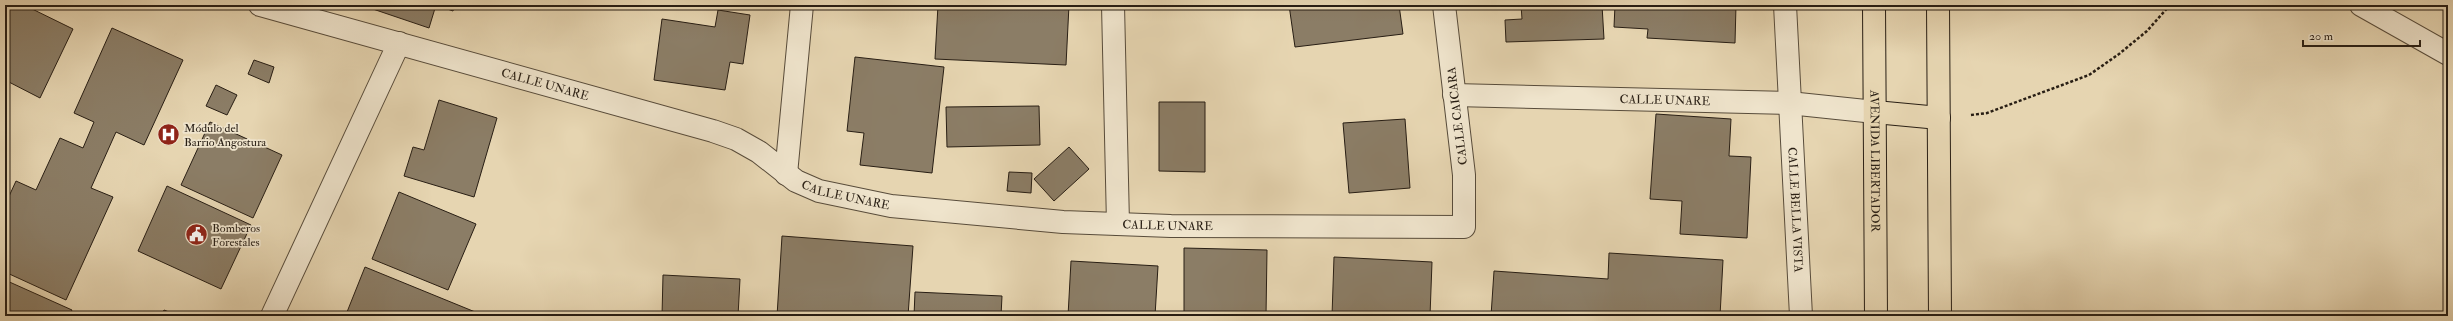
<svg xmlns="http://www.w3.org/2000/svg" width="2453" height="321" font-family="'IM FELL Double Pica',serif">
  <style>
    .building { fill: #8b7d66; stroke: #281e14 }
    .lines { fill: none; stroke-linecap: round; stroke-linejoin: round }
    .street-casing { stroke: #584c3b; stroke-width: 24 }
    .primary-casing { stroke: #281e14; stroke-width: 24 }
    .path { stroke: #281e14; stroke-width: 2.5; stroke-dasharray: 3 2; stroke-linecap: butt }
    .street { stroke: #efe4cc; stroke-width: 22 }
    .primary { stroke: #e6d5b1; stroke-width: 22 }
    .labels { text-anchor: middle; stroke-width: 3.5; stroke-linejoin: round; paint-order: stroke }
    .street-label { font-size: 12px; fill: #281e14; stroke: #efe4cc }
    .poi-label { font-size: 12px; fill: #281e14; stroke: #efe4cc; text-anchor: start }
  </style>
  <rect width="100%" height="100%" fill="#e6d5b1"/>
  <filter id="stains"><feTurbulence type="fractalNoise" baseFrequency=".005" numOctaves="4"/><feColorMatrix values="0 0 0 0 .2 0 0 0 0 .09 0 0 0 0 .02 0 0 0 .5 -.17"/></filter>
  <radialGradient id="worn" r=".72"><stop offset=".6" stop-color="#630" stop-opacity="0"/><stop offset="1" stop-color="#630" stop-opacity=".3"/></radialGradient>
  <path class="building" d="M5 5H24L73 29 40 98 5 80Z
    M361 5H455L453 11 436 5 429 28Z
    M938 5H1069L1066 65 935 59Z
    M1289 5H1399L1403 34 1295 47Z
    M1521 5H1602L1604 39 1506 42 1505 20 1522 19Z
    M1615 5H1736L1735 43 1647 38 1648 29 1614 27Z
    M718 10 750 15 743 64 730 62 725 90 654 80 662 19 715 27Z
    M112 28 183 60 144 145 116 132 91 188 113 197 66 300 5 272V205L16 181 36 190 60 138 83 148 94 122 74 113Z
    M855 57 944 67 932 173 860 165 864 133 847 131Z
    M254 60 274 67 269 83 248 74Z
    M216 85 237 95 227 115 206 106Z
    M439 100 497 118 474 197 404 176 413 147 424 150Z
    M1159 102H1205V172L1159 171Z
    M1039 106 1040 145 947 147 946 107Z
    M1656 114 1731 119 1729 156 1751 157 1747 238 1680 234 1682 201 1650 199Z
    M1405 119 1410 188 1349 193 1343 123Z
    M210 122 282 155 253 218 181 185Z
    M1069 147 1089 169 1054 201 1034 179Z
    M1009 172 1032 173 1031 193 1007 191Z
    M167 186 251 225 221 289 138 251Z
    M399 192 476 224 448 290 372 259Z
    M782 236 913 246 908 316H777Z
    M1184 248 1267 250 1266 316H1184Z
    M1609 253 1723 260 1720 316H1491L1494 271 1608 279Z
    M1334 257 1432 262 1430 316H1332Z
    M1071 261 1158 266 1155 316H1068Z
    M365 267 485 316H358L347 312Z
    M663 275 740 279 738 316H662Z
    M5 280 72 310 69 316H5Z
    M915 292 1002 296 1001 316H914Z
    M164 310 179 316H161Z"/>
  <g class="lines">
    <defs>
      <g id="street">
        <path id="s1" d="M260 5 713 131 736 139 759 152 796 181 819 191 891 206 1063 222 1171 226 1464 227V175L1444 5"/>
        <path d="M1113 5 1118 224"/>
        <path id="s2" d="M1785 5 1801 316"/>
        <path d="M2361 5 2448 54"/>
        <path id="s3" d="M1454 95 1789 103 1875 112"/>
        <path d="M786 174 802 5"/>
        <path d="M272 316 399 43"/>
      </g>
      <g id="primary">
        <path id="s4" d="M1874 5 1876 316"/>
        <path d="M1938 5 1940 316"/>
        <path d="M1875 112 1939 118"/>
      </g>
    </defs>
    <use href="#street" class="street-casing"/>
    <use href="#primary" class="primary-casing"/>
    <path class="path" d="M1971 115 1987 113 2089 75 2119 54 2147 31 2170 5"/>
    <use href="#street" class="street"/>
    <use href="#primary" class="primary"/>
  </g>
  <defs>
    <symbol id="hospital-disc" viewBox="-11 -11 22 22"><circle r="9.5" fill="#8f2418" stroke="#efe4cc"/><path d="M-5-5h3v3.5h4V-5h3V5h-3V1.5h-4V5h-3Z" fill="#fff"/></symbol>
    <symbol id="civic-disc" viewBox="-11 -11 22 22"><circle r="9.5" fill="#8f2418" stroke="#efe4cc"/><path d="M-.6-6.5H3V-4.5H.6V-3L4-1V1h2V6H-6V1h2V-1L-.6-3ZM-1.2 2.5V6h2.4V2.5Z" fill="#fff"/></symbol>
  </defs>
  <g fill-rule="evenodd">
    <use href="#hospital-disc" x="156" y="122" width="25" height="25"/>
    <use href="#civic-disc" x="184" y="222" width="25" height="25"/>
  </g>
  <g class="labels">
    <g class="street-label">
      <text dy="4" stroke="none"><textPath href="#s1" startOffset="296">CALLE UNARE</textPath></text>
      <text dy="4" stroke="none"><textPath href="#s3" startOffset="211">CALLE UNARE</textPath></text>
      <text transform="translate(1457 116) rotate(-97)" y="4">CALLE CAICARA</text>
      <text dy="4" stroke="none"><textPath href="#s4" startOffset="156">AVENIDA LIBERTADOR</textPath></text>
      <text dy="4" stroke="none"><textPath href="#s1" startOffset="620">CALLE UNARE</textPath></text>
      <text dy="4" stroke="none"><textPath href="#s2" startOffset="205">CALLE BELLA VISTA</textPath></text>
      <text dy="4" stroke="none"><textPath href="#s1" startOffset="944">CALLE UNARE</textPath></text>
    </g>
    <g class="poi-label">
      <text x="184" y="132">Módulo del<tspan x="184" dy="14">Barrio Angostura</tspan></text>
      <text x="212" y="232">Bomberos<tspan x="212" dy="14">Forestales</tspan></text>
    </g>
  </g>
  <rect width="2453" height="321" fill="none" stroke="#e6d5b1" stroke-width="20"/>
  <rect x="6" y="6" width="2441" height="309" fill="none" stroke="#281e14" stroke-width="2"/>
  <rect x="10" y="10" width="2433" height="301" fill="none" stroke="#281e14"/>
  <path d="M2303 40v6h117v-6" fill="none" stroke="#281e14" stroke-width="2"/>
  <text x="2309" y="40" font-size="12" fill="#281e14" stroke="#efe4cc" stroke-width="3" paint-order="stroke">20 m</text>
  <rect width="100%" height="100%" filter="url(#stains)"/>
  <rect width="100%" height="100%" fill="url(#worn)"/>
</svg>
